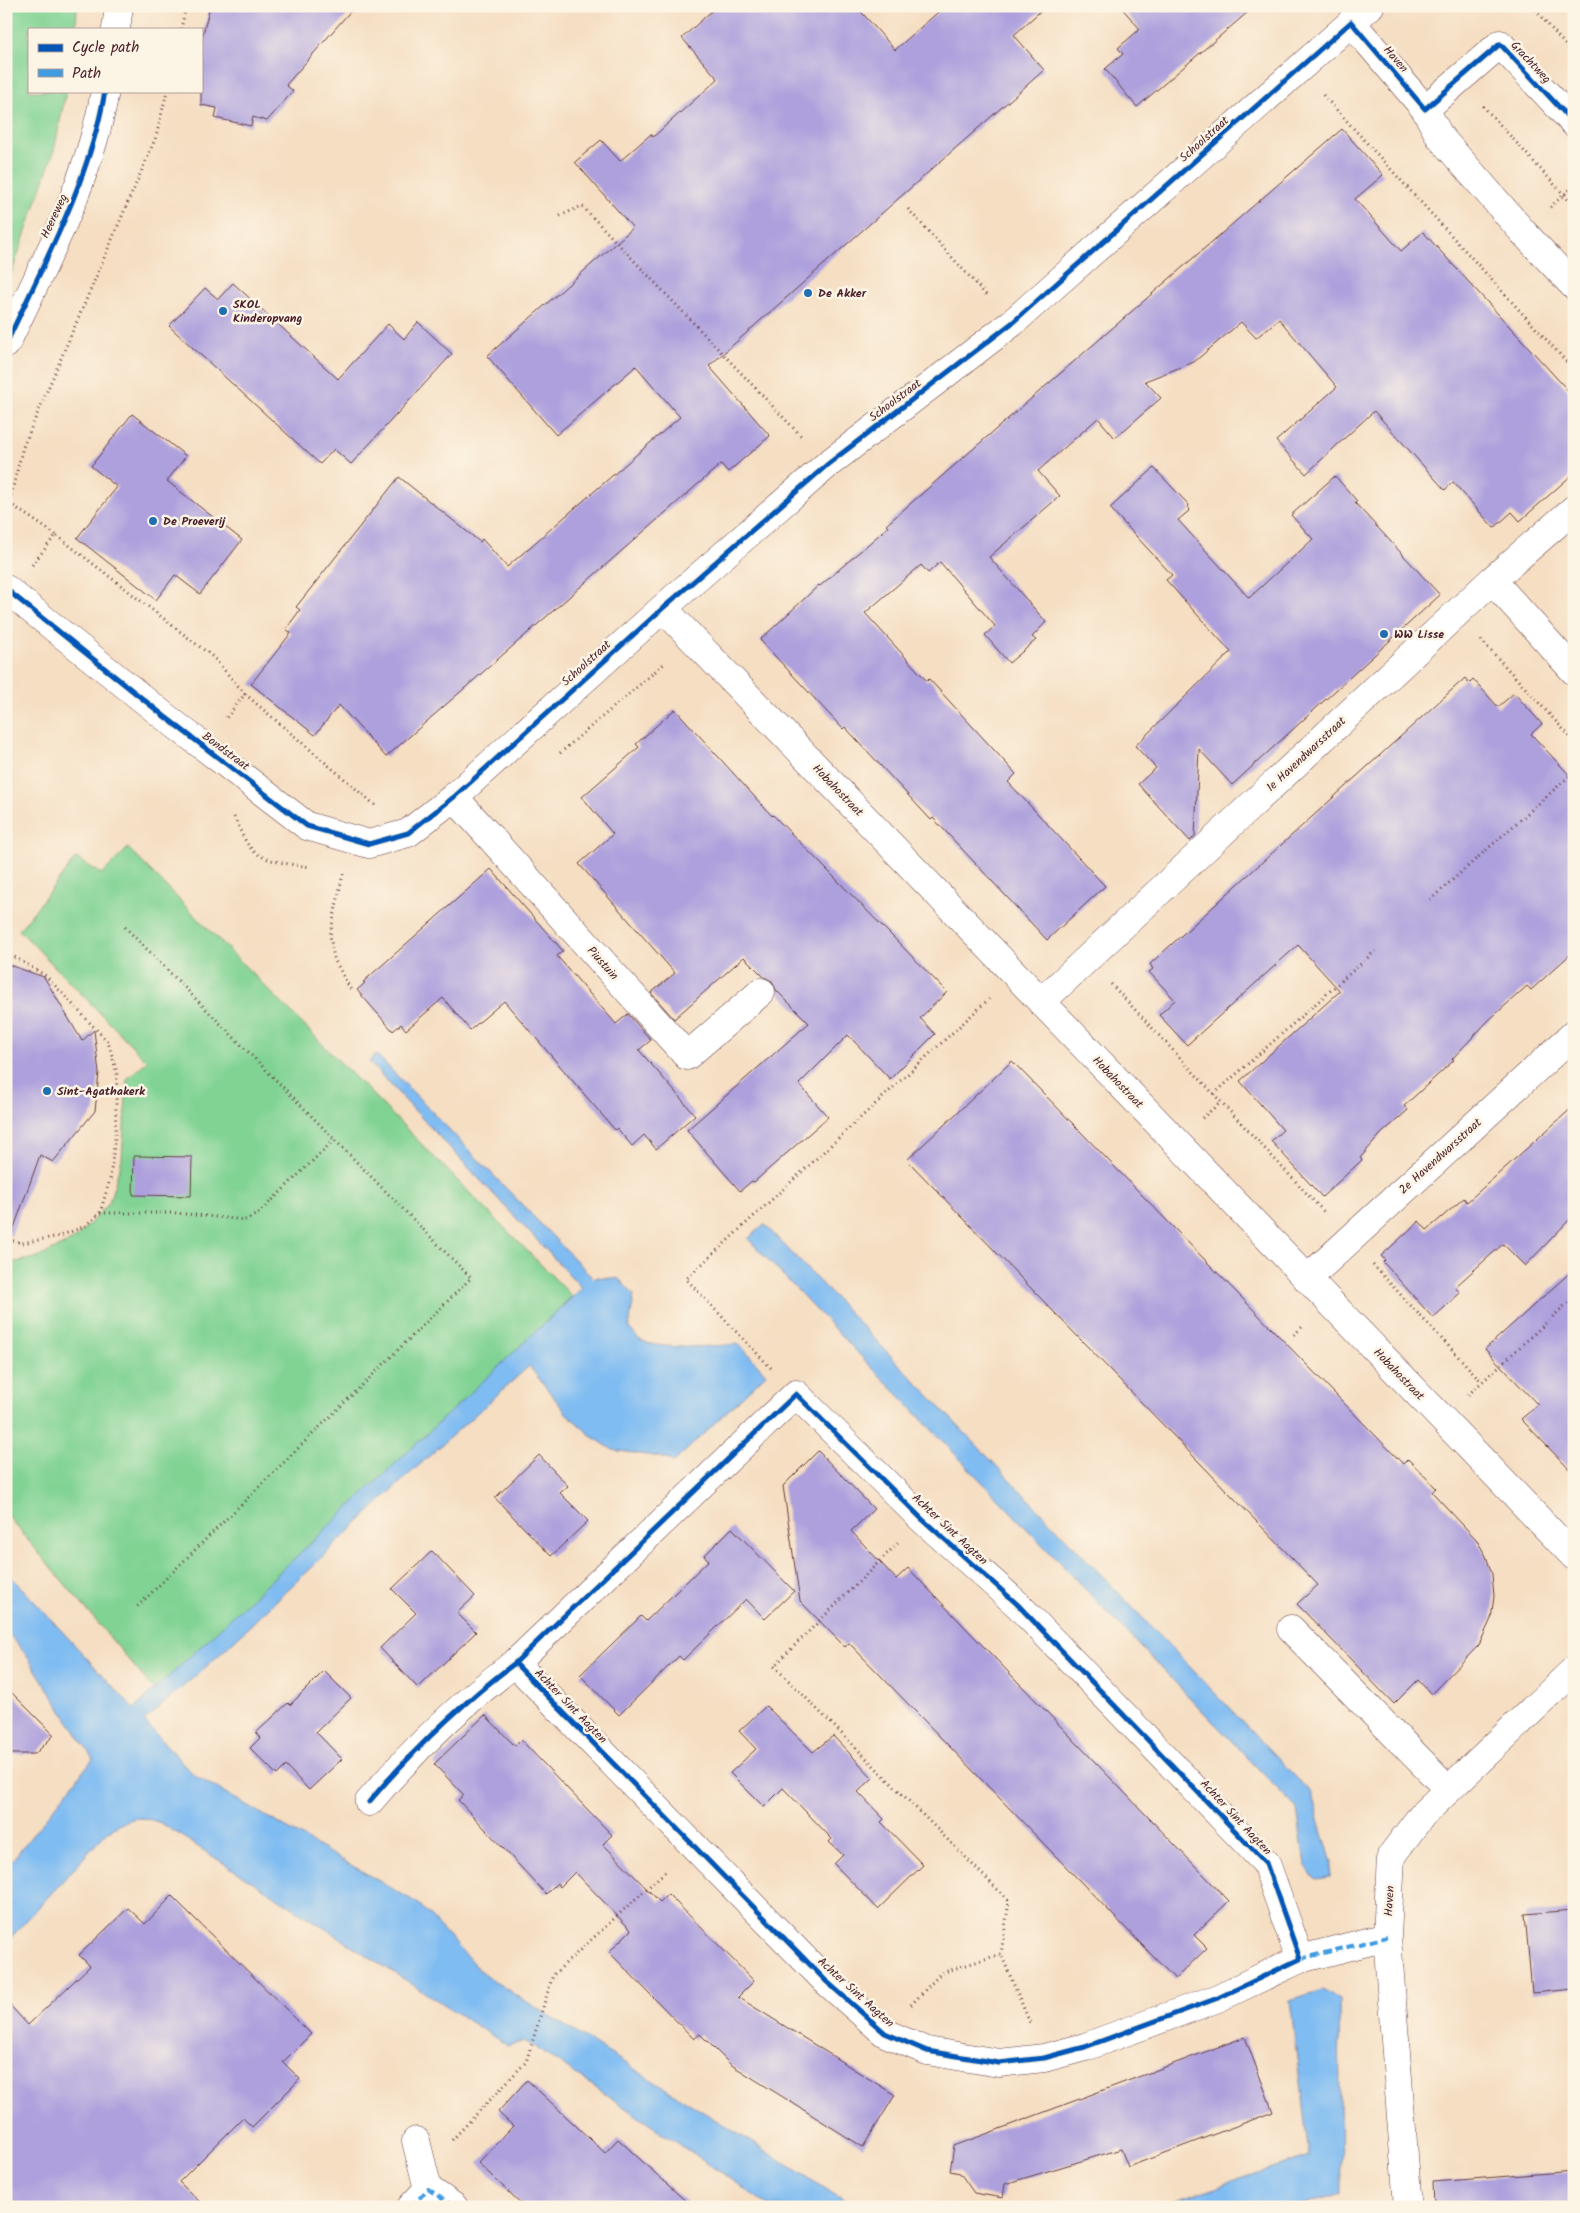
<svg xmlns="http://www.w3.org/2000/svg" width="1580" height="2213" font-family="Kalam,sans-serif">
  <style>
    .green { fill: #81d394; stroke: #667960 }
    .water { fill: #7fbcf2; stroke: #646e8e }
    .building { fill: #ada0dd }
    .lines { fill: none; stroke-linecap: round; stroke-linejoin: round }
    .minor-casing { stroke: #643c42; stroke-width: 29 }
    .path { stroke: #643c42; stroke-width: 3; stroke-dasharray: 1 4; stroke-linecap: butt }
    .minor { stroke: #fff; stroke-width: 28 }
    .quiet { stroke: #409be1; stroke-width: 4; stroke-dasharray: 8 4; stroke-linecap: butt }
    .cycleway-casing { stroke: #fcf5e5; stroke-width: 8 }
    .cycleway { stroke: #0057b8; stroke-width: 5 }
    .poi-dot { fill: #1f6fb2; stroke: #fcf5e5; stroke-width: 2 }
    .labels { text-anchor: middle; stroke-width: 5; stroke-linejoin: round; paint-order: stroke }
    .street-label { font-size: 12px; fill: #4a1f2b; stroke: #fcf5e5 }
    .poi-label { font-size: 12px; font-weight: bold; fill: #4a1f2b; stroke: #fcf5e5; text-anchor: start }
  </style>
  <rect width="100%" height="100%" fill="#fcf5e5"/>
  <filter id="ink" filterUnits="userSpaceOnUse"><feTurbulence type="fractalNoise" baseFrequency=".02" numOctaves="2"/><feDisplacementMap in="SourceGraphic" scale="10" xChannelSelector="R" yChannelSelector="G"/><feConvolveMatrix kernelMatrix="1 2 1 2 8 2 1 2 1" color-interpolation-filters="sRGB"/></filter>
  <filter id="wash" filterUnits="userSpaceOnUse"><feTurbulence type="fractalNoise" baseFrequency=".0096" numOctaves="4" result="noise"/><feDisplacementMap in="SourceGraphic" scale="20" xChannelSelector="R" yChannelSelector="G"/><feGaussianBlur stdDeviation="1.12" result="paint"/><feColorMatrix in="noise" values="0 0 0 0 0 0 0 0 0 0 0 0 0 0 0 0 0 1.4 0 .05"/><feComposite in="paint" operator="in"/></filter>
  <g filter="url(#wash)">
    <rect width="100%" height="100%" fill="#f5dec2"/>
    <path class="green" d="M6 6H77L76 29H29V91H66L54 151 6 289Z
      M128 848 572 1296 511 1356 155 1691 6 1514V1259L16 1262 39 1257 75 1239 109 1203 122 1159 127 1079 147 1061 19 930 76 858 102 874Z"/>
    <path class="water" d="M376 1054 594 1279 597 1277 619 1279 634 1295 629 1328C633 1332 636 1337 640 1340 659 1351 716 1346 739 1344L766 1374 674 1462 661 1457 613 1450 593 1437 567 1414 529 1366 406 1477 218 1656 144 1721 194 1775 419 1904 484 1975 855 2207H771L536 2047 522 2042 508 2046 161 1823C135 1814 130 1818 107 1832L6 1943V1868L93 1759 25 1653 6 1631V1571L134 1709 582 1288 369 1062Z
      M764 1224 1311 1793 1332 1863 1330 1877 1317 1879 1305 1865 1297 1809 748 1239Z
      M1322 1990 1339 1999 1341 2193 1296 2207H1155L1309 2156 1290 2000Z"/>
    <g id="blocks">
      <path class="building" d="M210 6H355L286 85 293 91 267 121 253 117 251 126 215 118 217 108 201 105V42Z
        M717 6H856L895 50 945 6H1046L1014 35 1044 70 709 366 770 436 728 472 721 464 386 757 339 705 315 735 251 684 291 633 286 629 300 610 296 607 399 477 480 542 482 539 507 567 680 417 636 366 556 435 487 356 633 228 575 162 601 140 620 161 651 134 653 137 718 79 682 38Z
        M1120 6H1255L1137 107 1105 69 1123 54 1118 48 1140 29Z
        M1342 129 1383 175 1355 199 1401 251 1423 232 1574 397V473L1520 521 1512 512 1494 528 1453 482 1445 490 1374 411 1306 474 1276 441 1337 387 1279 319 1256 338 1241 322 1194 362 1145 381 1161 398 1115 438 1098 418 1038 471 1060 496 989 557 1046 622 1032 637 1036 640 1009 663 985 635 995 626 940 562 928 573 921 565 865 613 927 681 929 679 1016 774 1008 782 1105 886 1047 940 933 818 931 820 845 727 843 729 760 640 819 585 820 586 888 527 886 525 942 476Z
        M233 283 338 379 388 324 404 339 418 322 452 354 351 464 334 449 320 464 169 326 205 288 218 299Z
        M132 414 186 456 167 481 242 540 200 594 175 575 156 600 77 538 117 487 91 466Z
        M1154 468 1189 505 1188 507 1190 510 1178 520 1249 598 1313 539 1291 515 1335 476 1357 501 1355 503 1440 595 1232 785 1199 749 1195 836 1190 841 1138 784 1156 768 1135 746 1231 652 1166 580 1172 575 1110 508Z
        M1465 678 1469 683 1473 679 1498 707 1514 693 1542 724 1531 734 1574 780V951L1531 990 1527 986 1488 1021 1452 1059 1454 1060 1404 1106 1408 1110 1381 1134 1360 1158 1362 1160 1322 1197 1271 1141 1283 1130 1240 1081 1340 991 1298 945 1187 1045 1159 1015 1175 1000 1149 972 1153 969 1150 964Z
        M675 709 772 816 773 815 947 992 920 1018 935 1034 890 1079 848 1035 799 1084 828 1117 754 1182 752 1181 740 1191 687 1130 809 1023 776 990 772 981 764 977 744 957 674 1019 651 993 675 973 579 864 613 834 582 797 639 747 636 744Z
        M491 869 563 951 557 956 616 1024 628 1014 651 1040 639 1050 695 1115 656 1149 644 1135 632 1146 617 1128 615 1130 504 1001 470 1030 443 998 406 1030 401 1024 393 1031 357 990 365 983 363 982Z
        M6 964 44 977 82 1041 94 1030 99 1073 95 1111 53 1162 40 1155 11 1236 6 1235Z
        M1012 1061 1403 1464 1408 1459 1436 1488 1432 1492 1476 1539 1486 1556 1492 1574 1494 1596 1491 1619 1479 1645 1431 1694 1418 1680 1394 1704 1297 1604 1318 1585 907 1160Z
        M1574 1106V1215L1525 1266 1503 1244 1455 1287 1460 1293 1433 1318 1383 1262 1385 1260 1381 1256 1419 1221 1427 1230 1464 1198 1467 1202Z
        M134 1156 192 1157 191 1196 133 1195Z
        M1574 1269V1474L1521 1419 1538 1405 1485 1349Z
        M818 1451 874 1509 851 1531 896 1579 908 1568 1229 1901 1194 1935 1207 1948 1175 1979 849 1643 845 1647 800 1601 783 1486Z
        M539 1455 568 1486 560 1493 588 1521 551 1556 495 1498Z
        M732 1528 794 1591 765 1619 746 1599 683 1660 679 1656 619 1715 580 1675 641 1616 646 1621 709 1560 704 1556Z
        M432 1551 475 1596 457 1613 476 1632 418 1688 380 1648 416 1613 392 1589Z
        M324 1671 351 1698 316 1732 342 1759 309 1790 286 1766 277 1775 250 1748 260 1738 256 1733 288 1703 290 1705Z
        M6 1687 54 1735 35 1754H6Z
        M766 1706 813 1752 833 1736 873 1778 858 1792 884 1819 881 1822 923 1865 878 1909 834 1864 843 1855 829 1842 832 1839 783 1788 764 1807 730 1773 756 1749 739 1731Z
        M485 1715 515 1746 521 1740 612 1835 603 1844 660 1902 668 1894 754 1981 738 1997 895 2095 863 2147 730 2064 700 2034 694 2039 609 1952 631 1930 575 1872 560 1887 557 1883 546 1894 458 1800 464 1795 434 1764Z
        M172 1896 311 2034 283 2062 300 2079 252 2127 243 2118 179 2182 205 2207H6V2001L28 2025 90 1966 79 1955 128 1908 145 1924Z
        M1574 1910V1989L1532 1993 1525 1914Z
        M1245 2037 1273 2112 1128 2167 1121 2149 1005 2184 1003 2198 974 2193 960 2173 950 2171 954 2146Z
        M527 2080 605 2153 618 2139 692 2207H525L478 2163 513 2126 498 2112Z
        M1574 2171V2207H1434L1433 2182Z"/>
    </g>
  </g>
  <g filter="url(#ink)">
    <use href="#blocks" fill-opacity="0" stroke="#643c42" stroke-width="1"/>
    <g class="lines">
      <defs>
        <path id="minor" d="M1351 22 1425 109 1440 137 1523 232 1574 286
          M116 29 119 6
          M1425 109 1500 44 1574 123
          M6 344C44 263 90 180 105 91
          M1492 580 1574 671
          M6 589 164 716 307 826 369 844 408 833 454 797 663 608 828 464 1012 323 1370 6
          M663 608 1574 1556
          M454 797 687 1056 761 992
          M1041 1002 1492 580 1574 509
          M1307 1279 1574 1034
          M1291 1629 1448 1789
          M369 1802C412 1751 462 1703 515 1663L796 1394 922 1519 1017 1604 1266 1863 1300 1959 1218 1998 1085 2047 1044 2058 999 2063 927 2051 885 2033 826 1981 515 1663
          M1300 1959 1387 1937
          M416 2141 428 2189
          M411 2207 428 2189 454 2207
          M1408 2207 1387 1937 1391 1856 1422 1815 1574 1670"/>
      </defs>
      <use href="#minor" class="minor-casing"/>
      <path class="path" d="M1476 6 1482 13
        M1532 6 1574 55
        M181 29 186 6
        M1323 95 1574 370
        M1483 106 1574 206
        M1550 207 1574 186
        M908 209 988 297
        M560 216 582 206 803 438
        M56 535 9 503 23 447 156 137 167 91
        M32 565 56 535 213 657 245 694 226 718
        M1481 640 1574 741
        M245 694 376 806
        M560 753 665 663
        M234 817C239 827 243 838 249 846 261 863 292 864 311 867
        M343 874 330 935 334 959 351 990
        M1430 900 1574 772
        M125 927 471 1278 136 1608
        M6 952 46 976 108 1042 117 1073 115 1138 110 1179 100 1213 85 1226 60 1236 22 1243 6 1239
        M1111 984 1325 1213
        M1214 1094 1375 951
        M1202 1118 1221 1102
        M100 1213H175L246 1220 259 1213 334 1140
        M1373 1265 1482 1382
        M1294 1335 1304 1325
        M771 1368 686 1279 989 999
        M1468 1395 1574 1297
        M898 1543 774 1666 1009 1901 1001 1954
        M911 2005 941 1973 1001 1954 1030 2023
        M452 2140 526 2062 553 1975 667 1870"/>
      <use href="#minor" class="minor"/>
      <path class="quiet" d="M1300 1959 1387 1937
        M411 2207 428 2189 454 2207"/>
      <defs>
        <path id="cycleway" d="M6 344C44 263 90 180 105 91
          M6 589 164 716 307 826 369 844 408 833 454 797 663 608 828 464 1012 323 1351 22 1425 109 1500 44 1574 123
          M369 1802C412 1751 462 1703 515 1663L796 1394 922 1519 1017 1604 1266 1863 1300 1959 1218 1998 1085 2047 1044 2058 999 2063 927 2051 885 2033 826 1981 515 1663"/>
      </defs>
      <use href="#cycleway" class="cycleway-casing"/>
      <use href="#cycleway" class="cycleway"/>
    </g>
  </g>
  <g class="poi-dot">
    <circle cx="808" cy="293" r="5"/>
    <circle cx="223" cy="311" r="5"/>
    <circle cx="153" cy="521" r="5"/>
    <circle cx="1384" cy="634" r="5"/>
    <circle cx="47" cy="1091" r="5"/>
  </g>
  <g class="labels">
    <g class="street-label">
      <text transform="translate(1396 59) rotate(49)" y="4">Haven</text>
      <text transform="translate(1531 62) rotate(47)" y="4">Grachtweg</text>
      <text transform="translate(1204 139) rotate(-42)" y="4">Schoolstraat</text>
      <text transform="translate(54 216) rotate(-65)" y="4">Heereweg</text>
      <text transform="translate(895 400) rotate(-37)" y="4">Schoolstraat</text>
      <text transform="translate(586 663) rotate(-42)" y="4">Schoolstraat</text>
      <text transform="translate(226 751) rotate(37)" y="4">Bondstraat</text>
      <text transform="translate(1306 754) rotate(-43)" y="4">1e Havendwarsstraat</text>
      <text transform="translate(838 790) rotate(46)" y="4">Hobahostraat</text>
      <text transform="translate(603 963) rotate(48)" y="4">Piustuin</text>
      <text transform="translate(1118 1082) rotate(46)" y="4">Hobahostraat</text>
      <text transform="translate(1440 1156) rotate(-42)" y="4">2e Havendwarsstraat</text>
      <text transform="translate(1399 1374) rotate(46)" y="4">Hobahostraat</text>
      <text transform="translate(950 1529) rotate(43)" y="4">Achter Sint Aagten</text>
      <text transform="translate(571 1706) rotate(46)" y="4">Achter Sint Aagten</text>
      <text transform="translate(1236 1817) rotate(47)" y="4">Achter Sint Aagten</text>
      <text transform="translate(1389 1901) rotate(-87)" y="4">Haven</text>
      <text transform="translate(856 1992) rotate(42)" y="4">Achter Sint Aagten</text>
    </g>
    <g class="poi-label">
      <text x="818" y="297">De Akker</text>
      <text x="233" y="308">SKOL<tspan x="233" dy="14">Kinderopvang</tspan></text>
      <text x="163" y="525">De Proeverij</text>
      <text x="1394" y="638">WW Lisse</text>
      <text x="57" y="1095">Sint-Agathakerk</text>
    </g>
  </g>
  <rect width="1580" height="2213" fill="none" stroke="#fcf5e5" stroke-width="25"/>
  <rect x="28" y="28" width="175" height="65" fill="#fcf5e5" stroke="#b59f9b"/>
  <rect x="38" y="44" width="25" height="8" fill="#0057b8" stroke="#b59f9b"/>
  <text x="72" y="52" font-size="15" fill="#4a1f2b">Cycle path</text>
  <rect x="38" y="69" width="25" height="8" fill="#409be1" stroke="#b59f9b"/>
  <text x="72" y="78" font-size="15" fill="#4a1f2b">Path</text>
</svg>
